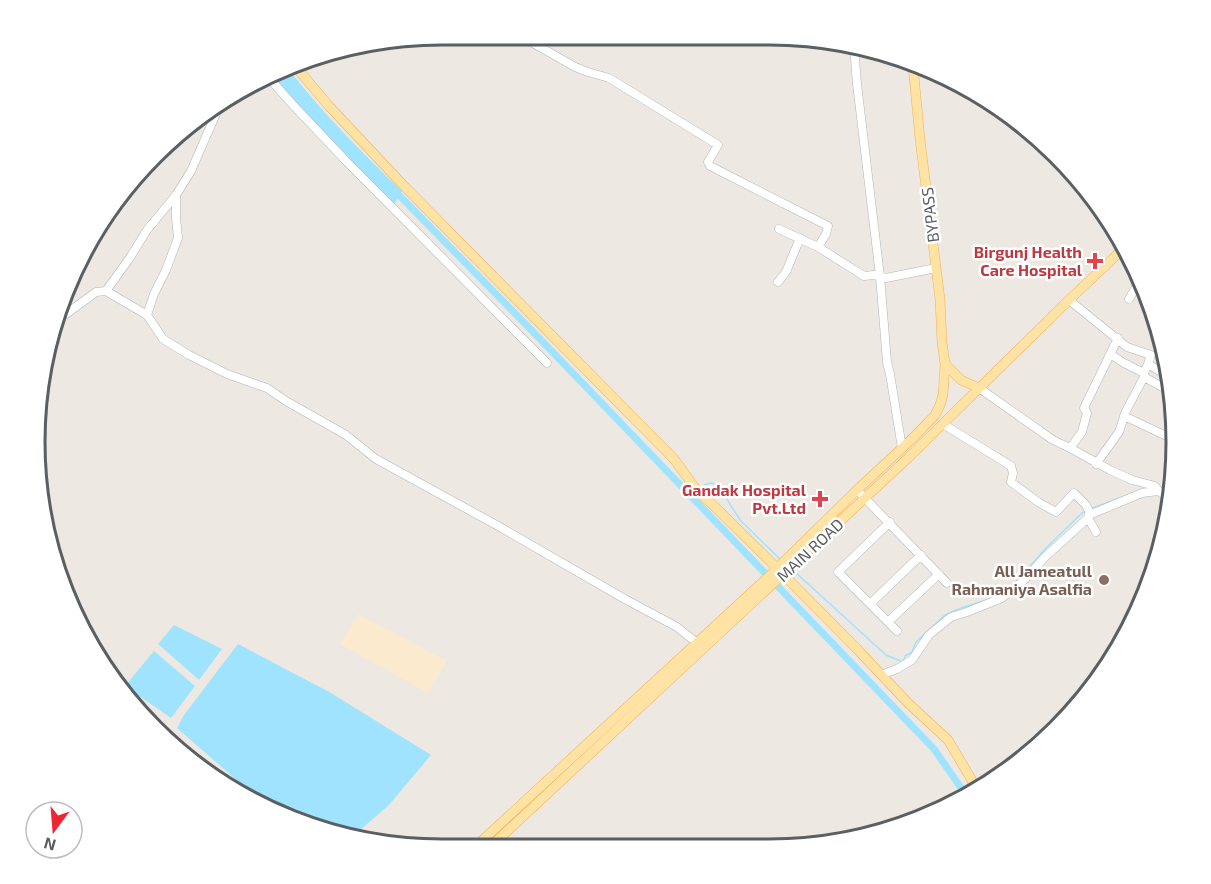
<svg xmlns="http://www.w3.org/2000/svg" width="1211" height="884" font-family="'Exo 2',sans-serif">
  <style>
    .sand { fill: #fbeace }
    .water { fill: #9fe3ff }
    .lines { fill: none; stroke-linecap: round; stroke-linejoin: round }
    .stream { stroke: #9fe3ff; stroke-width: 1.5 }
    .canal { stroke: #9fe3ff; stroke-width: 7 }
    .minor-casing { stroke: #b2b5b9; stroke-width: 9 }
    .major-casing { stroke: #f5af52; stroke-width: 10 }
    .minor { stroke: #fff; stroke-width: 8 }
    .major { stroke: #ffe3a4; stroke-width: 9 }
    .health-dot { fill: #e0444e; stroke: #fff; stroke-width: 2 }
    .education-dot { fill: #8d6e63; stroke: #fff; stroke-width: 2 }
    .labels { text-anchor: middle; stroke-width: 5; stroke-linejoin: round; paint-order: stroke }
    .street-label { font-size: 16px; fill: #595f62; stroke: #fff }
    .health-label { font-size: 16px; font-weight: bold; fill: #be3a42; stroke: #fff; text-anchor: end }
    .education-label { font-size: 16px; font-weight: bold; fill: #785e54; stroke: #fff; text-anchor: end }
    .rim { fill: none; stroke: #595f62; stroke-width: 3 }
  </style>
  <rect width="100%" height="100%" fill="#ede8e1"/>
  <path class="sand" d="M358 614 447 661 428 693 340 644Z"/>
  <path class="water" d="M289 70C323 113 362 153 402 191L394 205 316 126 274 77Z
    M174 625 222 649 199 680 158 644Z
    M238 644 331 693 431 755 389 805 353 836 311 828 275 811 240 783 177 728 184 715Z
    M154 651 195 686 171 718 125 686Z
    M151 718 200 768 174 749 148 721Z"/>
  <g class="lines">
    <path class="stream" d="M704 485 711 483 719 485 731 506 741 521 781 560
      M1162 490 1173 491
      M1090 509 1125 496
      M795 572 886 655 903 662 905 656 912 652 916 642 945 615 961 608 987 600
      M1018 580 1047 547 1082 513 1086 511"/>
    <path class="canal" d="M395 191 541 340 934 749 966 795"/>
    <defs>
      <path id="minor" d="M519 35 575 67 588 72 609 78 718 145 708 162 710 166 828 226 826 234 818 247 864 276 874 275 886 278 936 268
        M854 46 857 84 880 276 887 362 890 374 902 448
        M270 79 293 105 347 162 547 363
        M779 229 818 247
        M778 282 786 272 800 238
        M106 291 129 259 147 230 176 195 191 171 222 100
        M1129 299 1136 287 1142 281
        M1069 300 1127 347 1151 355 1148 364
        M147 315 154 294 166 270 178 238 176 218V195
        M58 316 66 314 96 292 106 291 147 315 163 339 189 355 227 374 267 388 286 401 346 435 376 459 500 527 623 598 677 627 697 643
        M1110 354 1124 363 1144 373
        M1144 377 1166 389 1167 392 1172 394
        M979 388 1053 440 1070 448 1110 470 1132 480 1155 486C1160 494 1164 495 1172 498
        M1124 416 1175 440
        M943 424 1011 466 1013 473 1011 482 1038 502 1056 512 1074 493 1086 505 1090 513 1088 518 1096 532
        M1070 448 1082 432 1087 413 1084 408 1118 338
        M1096 464 1119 432 1126 411 1144 377V373L1148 364 1159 371 1162 370 1166 360
        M857 490 947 583
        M1089 515 1142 493 1158 491
        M890 522 838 572 897 631
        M870 604 921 555
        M888 622 939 574
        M881 675 897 669 912 660 929 635 951 617 967 612 1002 598 1024 580 1046 556 1088 518"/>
      <path id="major" d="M296 67 328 105 405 187 674 459 698 492 713 505 777 568 857 649 908 703 948 740 970 777 976 789
        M945 364 961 380 979 388
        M474 848 765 580 857 490 915 436 935 415 940 405 943 395 945 364 942 342 940 299 920 139 913 66
        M489 848 908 458 1069 300 1125 247"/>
    </defs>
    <use href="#minor" class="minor-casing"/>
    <use href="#major" class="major-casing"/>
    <use href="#minor" class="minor"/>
    <use href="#major" class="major"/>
  </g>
  <g class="health-dot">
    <path d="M1092 252h6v6h6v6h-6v6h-6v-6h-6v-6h6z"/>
    <path d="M817 490h6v6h6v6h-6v6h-6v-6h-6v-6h6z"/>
  </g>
  <circle class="education-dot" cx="1104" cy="580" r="6"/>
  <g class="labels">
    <g class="street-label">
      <text transform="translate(930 215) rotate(-97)" y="6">BYPASS</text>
      <text transform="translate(810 550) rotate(-43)" y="6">MAIN ROAD</text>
    </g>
    <g class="health-label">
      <text x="1082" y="258">Birgunj Health<tspan x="1082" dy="18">Care Hospital</tspan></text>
      <text x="806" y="496">Gandak Hospital<tspan x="806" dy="18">Pvt.Ltd</tspan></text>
    </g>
    <g class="education-label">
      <text x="1092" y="577">All Jameatull<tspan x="1092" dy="18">Rahmaniya Asalfia</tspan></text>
    </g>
  </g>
  <path d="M0 0H1211V884H0ZM442 45H769A397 397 0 0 1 1166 442V442A397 397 0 0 1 769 839H442A397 397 0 0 1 45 442V442A397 397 0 0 1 442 45Z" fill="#fff" fill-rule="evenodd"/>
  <path class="rim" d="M442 45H769A397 397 0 0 1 1166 442V442A397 397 0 0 1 769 839H442A397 397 0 0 1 45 442V442A397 397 0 0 1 442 45Z"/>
  <g transform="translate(54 830) rotate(196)"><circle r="28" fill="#ffffff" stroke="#bdbfc0" stroke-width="1.5"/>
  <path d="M0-4.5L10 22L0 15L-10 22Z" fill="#ee2634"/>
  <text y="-9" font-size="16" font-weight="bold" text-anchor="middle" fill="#595f62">N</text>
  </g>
</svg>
